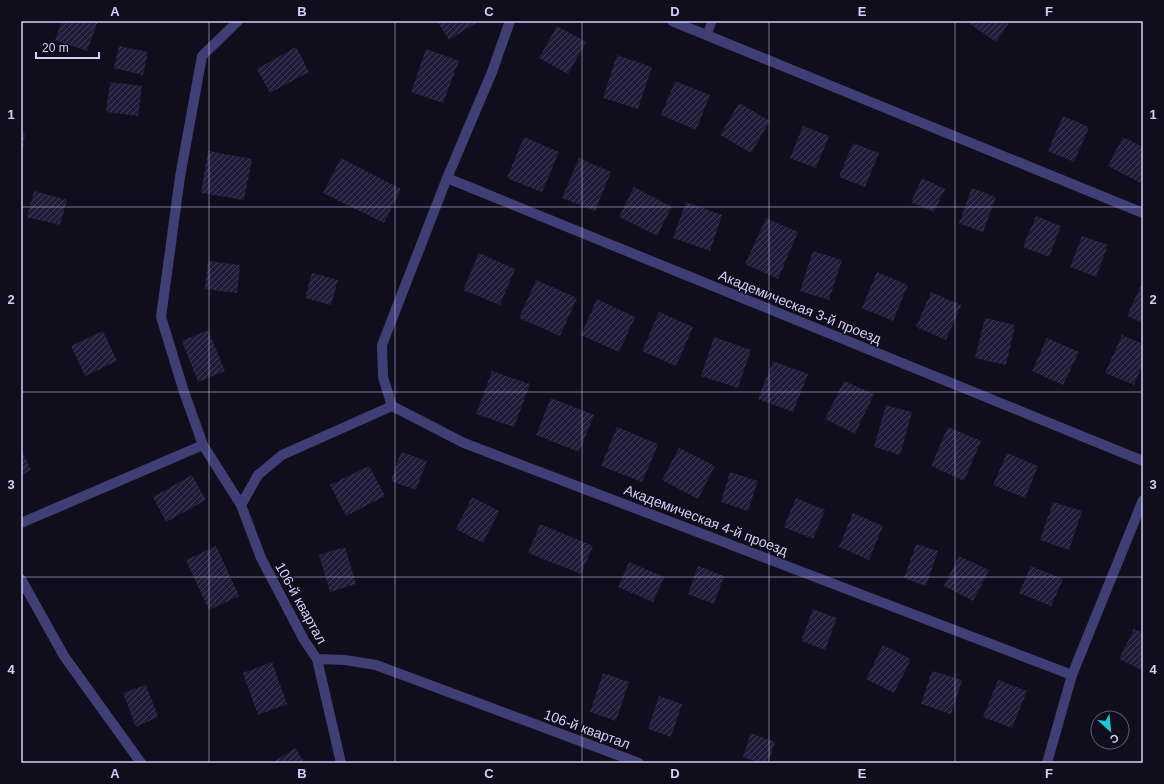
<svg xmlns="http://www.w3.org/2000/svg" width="1164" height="784" font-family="Helvetica,sans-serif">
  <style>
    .building { fill: url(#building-hatch) }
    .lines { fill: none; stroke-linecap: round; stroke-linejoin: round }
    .lane { stroke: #403f75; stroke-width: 9 }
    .street { stroke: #403f75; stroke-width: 10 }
    .grid { fill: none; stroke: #d4cff9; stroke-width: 1; stroke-opacity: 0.55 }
    .labels { text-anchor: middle; stroke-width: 3; stroke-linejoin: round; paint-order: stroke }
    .street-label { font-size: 14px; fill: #d4cff9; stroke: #100e1c }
    .neatline { fill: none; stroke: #d4cff9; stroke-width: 1.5 }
    .grid-label { font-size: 13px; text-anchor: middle; font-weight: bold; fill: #d4cff9 }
  </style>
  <defs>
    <pattern id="building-hatch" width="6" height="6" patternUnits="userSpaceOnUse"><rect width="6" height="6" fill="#221c3b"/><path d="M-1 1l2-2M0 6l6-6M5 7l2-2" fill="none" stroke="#413c58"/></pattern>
  </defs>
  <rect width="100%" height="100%" fill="#100e1c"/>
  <path class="building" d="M62 21H98L87 51 55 40Z
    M437 21H479L449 40Z
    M966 21H1010L996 42Z
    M557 26 586 42 568 74 539 58Z
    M119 46 148 52 143 75 114 68Z
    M296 47 309 72 270 93 257 69Z
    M426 49 459 61 443 103 411 92Z
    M617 55 652 67 638 109 603 98Z
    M675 81 710 95 696 130 661 115Z
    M110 82 142 86 138 116 106 112Z
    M739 103 770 121 751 153 720 135Z
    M1063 116 1089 127 1074 162 1048 151Z
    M803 126 829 136 816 168 790 158Z
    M21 132 25 133 22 155H21Z
    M524 137 559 152 542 192 507 178Z
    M1123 137 1143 147V180L1141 183 1108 166Z
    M853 143 879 153 865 187 839 177Z
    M208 151 252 159 244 200 201 193Z
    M341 158 401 189 384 223 323 193Z
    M579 158 611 172 595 211 562 198Z
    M922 178 945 189 934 212 911 202Z
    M634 187 672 207 657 236 619 217Z
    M972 188 996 197 983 232 959 223Z
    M34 191 67 200 60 225 27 217Z
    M686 202 722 215 710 251 673 238Z
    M1036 216 1061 226 1049 257 1023 247Z
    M766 218 798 232 778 279 745 264Z
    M1082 236 1108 245 1096 277 1070 267Z
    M813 251 842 260 829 300 800 291Z
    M479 253 515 269 500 305 463 290Z
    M208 261 240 265 237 293 205 289Z
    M877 272 908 285 893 321 862 308Z
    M312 273 338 280 331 305 305 298Z
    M536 280 577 298 560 336 519 318Z
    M1141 285 1143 286V323L1127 316Z
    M931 292 961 305 946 340 916 327Z
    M597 299 635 317 619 352 581 335Z
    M659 312 693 327 676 366 642 351Z
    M985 318 1015 325 1006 365 975 358Z
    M208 330 225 371 198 382 182 341Z
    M103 331 117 361 85 376 71 346Z
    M1122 335 1143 344V364L1134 385 1105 373Z
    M714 337 751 350 738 388 701 376Z
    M1047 338 1079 352 1063 385 1032 371Z
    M773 361 808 374 793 412 758 399Z
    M492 371 530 384 514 427 476 414Z
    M844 381 874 394 855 434 825 419Z
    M551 398 594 415 579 452 536 435Z
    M886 405 912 412 900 455 874 447Z
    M617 427 658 444 642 482 601 466Z
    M948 427 981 441 964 481 931 466Z
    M679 448 715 466 698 499 662 480Z
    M21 449 31 470 21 475Z
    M401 452 427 461 416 490 391 481Z
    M1007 453 1038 466 1025 498 993 485Z
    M369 466 385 496 346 516 330 485Z
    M730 472 758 481 748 511 721 502Z
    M192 475 206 500 166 522 153 497Z
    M472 497 499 511 483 543 456 529Z
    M796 498 825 510 813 539 784 527Z
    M1053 502 1082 511 1069 550 1040 540Z
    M853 513 883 526 869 560 839 547Z
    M540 524 593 546 581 574 528 553Z
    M916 544 938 551 926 586 904 578Z
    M216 546 239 596 209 610 186 560Z
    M345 547 356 584 330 592 319 555Z
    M959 556 989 570 973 601 944 586Z
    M629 562 664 577 653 602 618 587Z
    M698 566 724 576 714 604 688 594Z
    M1031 566 1063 579 1051 606 1019 593Z
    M813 609 837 618 825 650 801 641Z
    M1134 629 1143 633V671L1119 659Z
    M883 645 911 659 894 693 866 679Z
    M272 662 287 704 258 715 243 673Z
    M932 671 962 680 951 714 921 704Z
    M603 673 629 682 616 721 590 712Z
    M998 680 1027 691 1012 728 983 717Z
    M146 685 158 717 136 727 123 693Z
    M659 696 682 704 671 737 648 729Z
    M751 733 775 742 768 763H759L743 757Z
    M295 748 305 763H272Z"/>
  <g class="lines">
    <path class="lane" d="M707 35 712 21"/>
    <path class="street" d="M238 21 202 56 180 177 161 317 184 392 203 445 241 505
      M510 21 492 72 447 178 382 345 383 377 392 406 464 443 1072 675
      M672 21 1143 213
      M447 178 1143 461
      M392 406 282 455 258 475 241 505 261 558 304 640 317 659 345 660 376 665 639 763
      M21 523 203 445
      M21 579 64 656 141 763
      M317 659 341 763
      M1047 763 1072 675 1143 500"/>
  </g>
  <path class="grid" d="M209 21V763M395 21V763M582 21V763M769 21V763M955 21V763M21 207H1143M21 392H1143M21 577H1143"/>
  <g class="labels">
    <g class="street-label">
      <text transform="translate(800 307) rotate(22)" y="5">Академическая 3-й проезд</text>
      <text transform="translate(706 520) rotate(21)" y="5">Академическая 4-й проезд</text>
      <text transform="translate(301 603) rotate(61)" y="5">106-й квартал</text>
      <text transform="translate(587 729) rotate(20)" y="5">106-й квартал</text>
    </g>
  </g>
  <rect width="1164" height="784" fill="none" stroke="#100e1c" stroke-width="44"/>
  <g transform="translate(1110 730) rotate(153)"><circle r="19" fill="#100e1c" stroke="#5e5b74"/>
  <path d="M0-3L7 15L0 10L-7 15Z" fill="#1cc7d8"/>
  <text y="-6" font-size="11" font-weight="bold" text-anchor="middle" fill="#d4cff9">С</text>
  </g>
  <path d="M36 52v6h63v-6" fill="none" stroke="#d4cff9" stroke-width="2"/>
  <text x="42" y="52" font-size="12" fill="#d4cff9" stroke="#100e1c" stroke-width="3" paint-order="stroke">20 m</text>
  <rect x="22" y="22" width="1120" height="740" class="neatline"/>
  <g class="grid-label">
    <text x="115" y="16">A</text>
    <text x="302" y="16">B</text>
    <text x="489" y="16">C</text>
    <text x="675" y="16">D</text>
    <text x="862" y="16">E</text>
    <text x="1049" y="16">F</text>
    <text x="11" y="119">1</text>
    <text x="1153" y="119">1</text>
    <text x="11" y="304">2</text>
    <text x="1153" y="304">2</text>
    <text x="11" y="489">3</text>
    <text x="1153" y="489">3</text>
    <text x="11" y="674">4</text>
    <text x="1153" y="674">4</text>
    <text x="115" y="778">A</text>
    <text x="302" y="778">B</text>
    <text x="489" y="778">C</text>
    <text x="675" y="778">D</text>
    <text x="862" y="778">E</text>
    <text x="1049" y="778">F</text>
  </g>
</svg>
